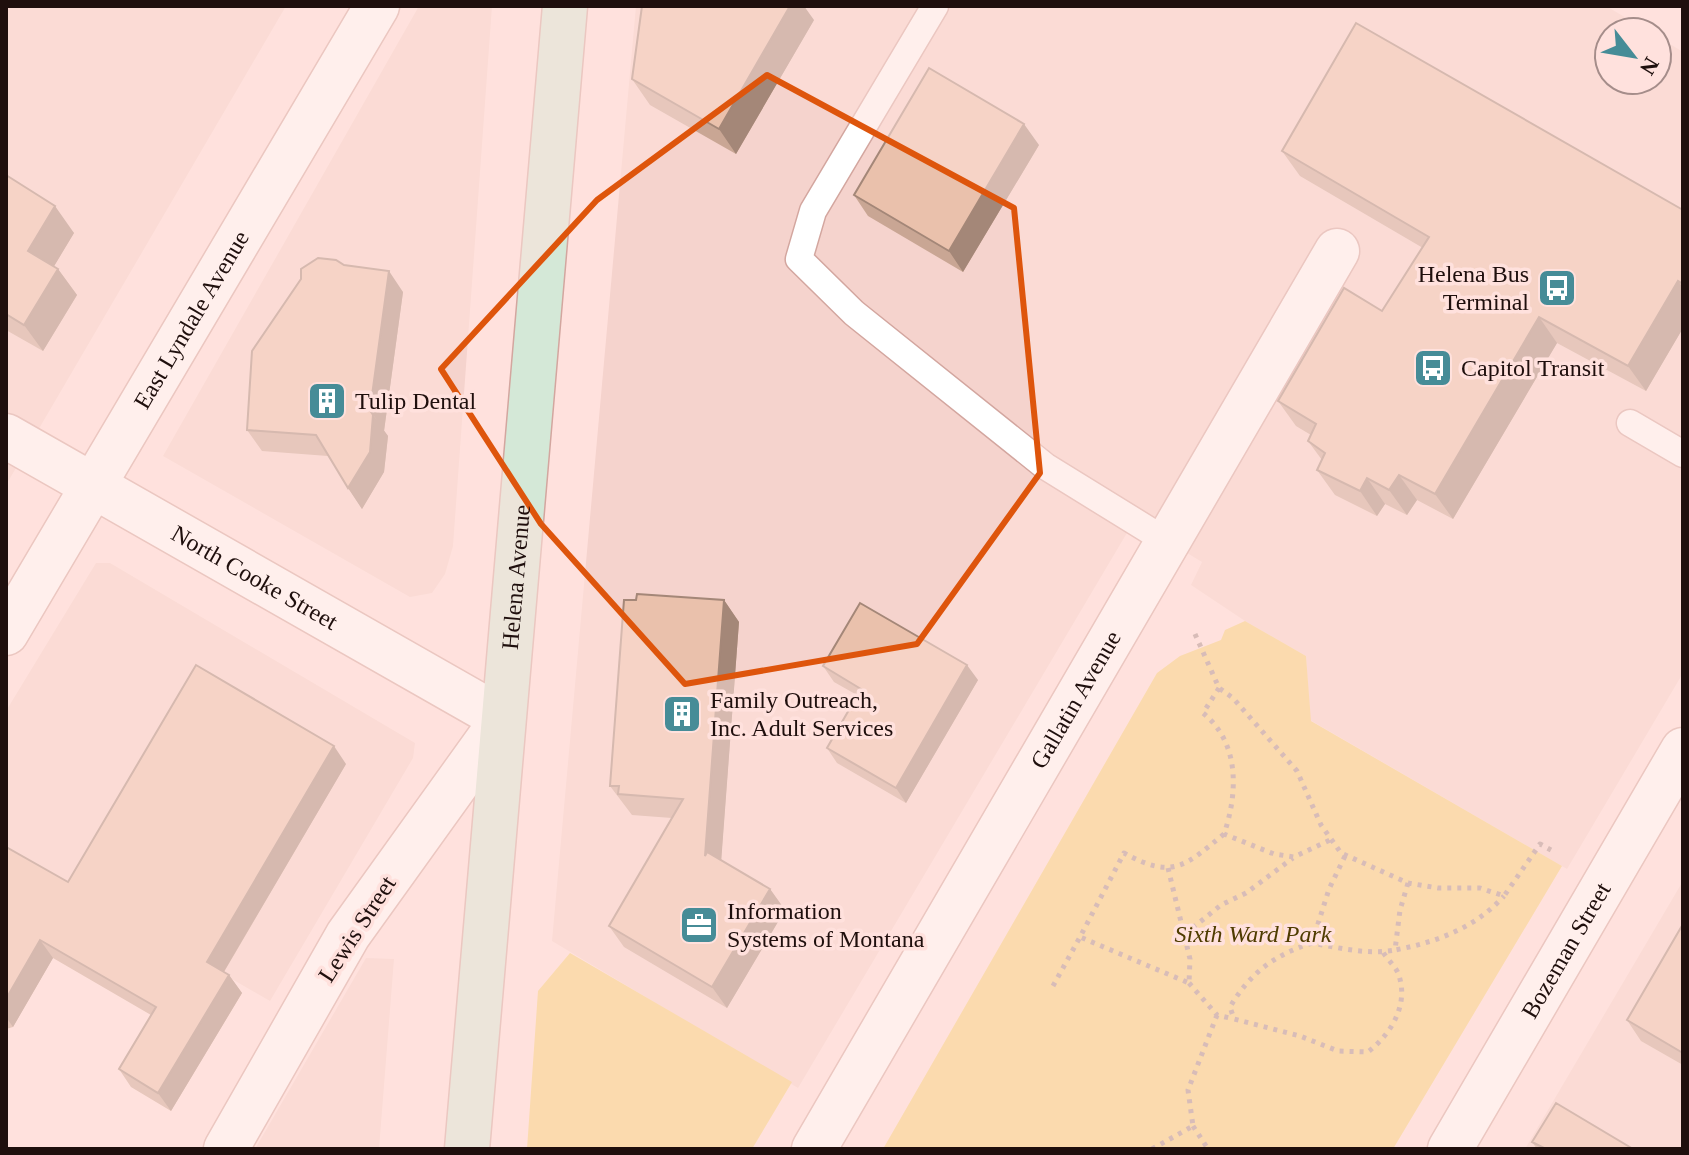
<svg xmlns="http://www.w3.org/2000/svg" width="1689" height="1155" font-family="Georgia,serif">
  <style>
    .built { fill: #f5d3cd }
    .green { fill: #f5d177 }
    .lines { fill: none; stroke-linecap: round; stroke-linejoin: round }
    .lane-casing { stroke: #d3a69f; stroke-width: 29 }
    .street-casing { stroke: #d3a69f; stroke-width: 47 }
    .secondary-casing { stroke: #d3a69f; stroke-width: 47 }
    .path { stroke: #a88f8c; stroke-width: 5; stroke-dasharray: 4 6; stroke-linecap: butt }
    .lane { stroke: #fff; stroke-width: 26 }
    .street { stroke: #fff; stroke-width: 44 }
    .secondary { stroke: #d4e8d7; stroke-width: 44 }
    .wall { fill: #c9a694 }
    .shaded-wall { fill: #a48778 }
    .building { fill: #eac1ac; stroke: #a48778; stroke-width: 2 }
    .marked { fill: none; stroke: #de550c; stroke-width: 6; stroke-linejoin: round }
    .labels { text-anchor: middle; stroke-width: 7; stroke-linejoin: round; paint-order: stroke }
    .poi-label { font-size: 24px; fill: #1f0f0d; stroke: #ffe1dd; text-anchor: start }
    .street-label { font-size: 24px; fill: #1f0f0d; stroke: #ffe1dd }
    .park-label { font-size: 24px; font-style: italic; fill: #4f3c00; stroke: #ffe1dd }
  </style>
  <rect width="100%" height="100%" fill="#ffe1dd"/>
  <path class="built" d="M6 6H286L6 485Z
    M419 6H492L453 546 445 574 432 593 410 597 163 456Z
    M636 6H1606L1650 32H1609V80H1657V36L1683 52V673L1567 869 1310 720 1306 656 1245 621 1191 585 1202 562 1134 521 798 1088 552 941Z
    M96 563H110L415 743 413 758 270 1001 6 848V711Z
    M1683 881V1149H1525Z
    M366 958 394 959 379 1149H255Z"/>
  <path class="green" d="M1245 621 1306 656 1311 721 1562 866 1393 1149H883L1157 673 1180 656 1221 640 1225 630Z
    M570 953 792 1082 752 1149H527L538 991Z"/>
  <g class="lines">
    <defs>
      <path id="lane" d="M935 6 813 211 799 259 854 313 1045 466 1168 542
        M1630 423 1683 454"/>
      <g id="street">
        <path id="s1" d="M6 436 503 719 348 935 226 1149"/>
        <path id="s2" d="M6 633 377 6"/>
        <path id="s3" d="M814 1149 1337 251"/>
        <path id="s4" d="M1450 1149 1683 750"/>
      </g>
      <g id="secondary">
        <path id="s5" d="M467 1149 565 6"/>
      </g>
    </defs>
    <use href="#lane" class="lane-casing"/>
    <use href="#street" class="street-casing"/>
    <use href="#secondary" class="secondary-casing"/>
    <path class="path" d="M1195 634 1219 688 1233 698 1297 771 1321 825 1341 853 1408 883 1438 888H1480L1504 896 1540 844 1551 850
      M1219 688 1203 713C1240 743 1238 793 1224 834L1274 854 1294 857 1330 840
      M1345 856 1329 889 1312 943C1340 948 1367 955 1395 950
      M1168 868 1190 959 1189 983 1080 937 1124 853C1173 880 1185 866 1224 834
      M1408 883 1400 910 1395 950C1437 942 1475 928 1504 896
      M1185 934 1221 905 1246 893 1293 858
      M1312 943C1274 955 1250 973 1230 1007L1234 1019 1300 1036 1338 1051 1368 1052C1391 1034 1410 1004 1398 973 1395 966 1387 959 1383 952
      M1189 983 1217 1015 1234 1019
      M1053 986 1080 937
      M1193 1126 1208 1149
      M1152 1149 1193 1126 1188 1090 1217 1015"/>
    <use href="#lane" class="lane"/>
    <use href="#street" class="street"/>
    <use href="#secondary" class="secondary"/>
  </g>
  <path class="wall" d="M814 20 736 154 650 105 632 79Z
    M1039 145 963 272 868 216 854 195Z
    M1282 151 1683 210V328L1646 391 1557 343 1453 519 1417 500 1407 515 1385 504 1377 516 1335 495 1317 470 1322 460 1308 441 1311 435 1296 426 1278 401 1382 311 1423 248 1300 176Z
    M6 175 74 233 54 266 58 269 77 295 43 351 6 330Z
    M344 265 403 292 384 431 388 436 384 472 362 509 328 456 262 451 247 430 301 279Z
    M724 600 739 622 721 860 770 889 785 910 727 1008 624 947 609 926 672 818 632 815 610 786Z
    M823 666 978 680 906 803 837 763 827 748 857 695 834 682Z
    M346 764 224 972 229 975 242 993 171 1111 131 1087 119 1069 151 1015 53 958 13 1027 6 1029V847L68 882Z
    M1683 924V1065L1641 1041 1627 1020Z
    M1532 1142 1633 1149H1537Z"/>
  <path class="shaded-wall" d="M790 6H804L814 20 736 154 719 129Z
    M1024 124 1039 145 963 272 949 251Z
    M55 206 74 233 47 278 28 251Z
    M58 269 77 295 43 351 24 325Z
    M389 271 403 292 384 431 370 410Z
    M1678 281 1683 288V328L1646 391 1628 366Z
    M1539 317 1557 343 1453 519 1435 494Z
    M373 415 388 436 384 472 362 509 348 488Z
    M1399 475 1417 500 1407 515 1389 490Z
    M1367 478 1385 504 1377 516 1360 491Z
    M724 600 739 622 720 877 705 856Z
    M967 665 978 680 906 803 896 788Z
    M334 746 346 764 219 980 207 962Z
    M770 889 785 910 727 1008 712 987Z
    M40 940 53 958 13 1027 6 1017V999Z
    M229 975 242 993 171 1111 158 1093Z"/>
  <path class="building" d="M642 6H790L719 129 632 79Z
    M1356 23 1683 210V284L1678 281 1628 366 1539 317 1435 494 1399 475 1389 490 1367 478 1360 491 1317 470 1325 453 1308 441 1316 424 1278 401 1344 288 1382 311 1429 237 1282 151Z
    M929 68 1024 124 949 251 854 195Z
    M6 175 55 206 28 251 58 269 24 325 6 314Z
    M318 258 336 260 344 265 389 271 370 410 373 415 370 452 348 488 316 435 247 430 252 351 301 279V269Z
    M637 594 724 600 705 856 707 852 770 889 712 987 609 926 683 799 618 794 619 786H610L624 600H636Z
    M860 603 967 665 896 788 827 748 861 689 823 666Z
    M196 665 334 746 207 962 229 975 158 1093 119 1069 156 1007 40 940 6 999V847L68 882Z
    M1683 924V1053L1627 1020Z
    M1556 1103 1633 1149H1546L1532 1142Z"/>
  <path d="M0 0H1689V1155H0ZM767 75 1014 208 1040 473 917 644 685 684 541 524 441 369 597 200Z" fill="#ffe1dd" fill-opacity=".55" fill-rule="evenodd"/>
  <path class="marked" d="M767 75 1014 208 1040 473 917 644 685 684 541 524 441 369 597 200Z"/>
  <defs>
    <symbol id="bus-square" viewBox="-11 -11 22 22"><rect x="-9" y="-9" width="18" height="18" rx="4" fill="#468c97" stroke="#ffe1dd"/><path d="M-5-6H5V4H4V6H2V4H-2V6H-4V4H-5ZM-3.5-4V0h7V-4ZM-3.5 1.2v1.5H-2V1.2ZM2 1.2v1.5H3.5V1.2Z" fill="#fff"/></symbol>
    <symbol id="building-square" viewBox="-11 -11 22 22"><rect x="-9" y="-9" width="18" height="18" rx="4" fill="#468c97" stroke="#ffe1dd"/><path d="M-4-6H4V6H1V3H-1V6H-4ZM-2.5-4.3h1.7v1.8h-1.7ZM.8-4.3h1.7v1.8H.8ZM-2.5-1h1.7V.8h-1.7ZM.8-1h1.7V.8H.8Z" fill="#fff"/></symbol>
    <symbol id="office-square" viewBox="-11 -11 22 22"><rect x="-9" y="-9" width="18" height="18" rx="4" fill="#468c97" stroke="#ffe1dd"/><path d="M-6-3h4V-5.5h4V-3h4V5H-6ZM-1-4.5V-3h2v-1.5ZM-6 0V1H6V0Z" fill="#fff"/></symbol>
  </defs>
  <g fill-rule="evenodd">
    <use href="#bus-square" x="1535" y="266" width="44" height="44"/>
    <use href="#bus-square" x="1411" y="346" width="44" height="44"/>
    <use href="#building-square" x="305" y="379" width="44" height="44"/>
    <use href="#building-square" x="660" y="692" width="44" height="44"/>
    <use href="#office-square" x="677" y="903" width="44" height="44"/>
  </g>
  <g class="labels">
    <g class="poi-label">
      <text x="1529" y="282" text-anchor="end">Helena Bus<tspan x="1529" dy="28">Terminal</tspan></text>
      <text x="1461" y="376">Capitol Transit</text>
      <text x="355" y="409">Tulip Dental</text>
      <text x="710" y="708">Family Outreach,<tspan x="710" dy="28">Inc. Adult Services</tspan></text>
      <text x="727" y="919">Information<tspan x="727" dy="28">Systems of Montana</tspan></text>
    </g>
    <g class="street-label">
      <text dy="8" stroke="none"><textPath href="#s2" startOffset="364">East Lyndale Avenue</textPath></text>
      <text dy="8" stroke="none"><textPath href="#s5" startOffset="574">Helena Avenue</textPath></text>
      <text dy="8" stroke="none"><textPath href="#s1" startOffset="286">North Cooke Street</textPath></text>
      <text dy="8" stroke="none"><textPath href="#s3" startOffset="520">Gallatin Avenue</textPath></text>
      <text transform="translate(357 929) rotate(-57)" y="8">Lewis Street</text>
      <text dy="8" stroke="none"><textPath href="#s4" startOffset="230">Bozeman Street</textPath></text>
    </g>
    <g class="park-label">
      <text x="1253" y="942">Sixth Ward Park</text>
    </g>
  </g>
  <rect width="1689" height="1155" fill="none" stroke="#1f0f0d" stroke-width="16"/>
  <g transform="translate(1633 56) rotate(121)"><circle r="38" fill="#ffe1dd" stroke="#a58d8a" stroke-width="2"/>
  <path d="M0-6L14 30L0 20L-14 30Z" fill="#468c97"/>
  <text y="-12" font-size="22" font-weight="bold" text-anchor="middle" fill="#1f0f0d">N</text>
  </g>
</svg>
